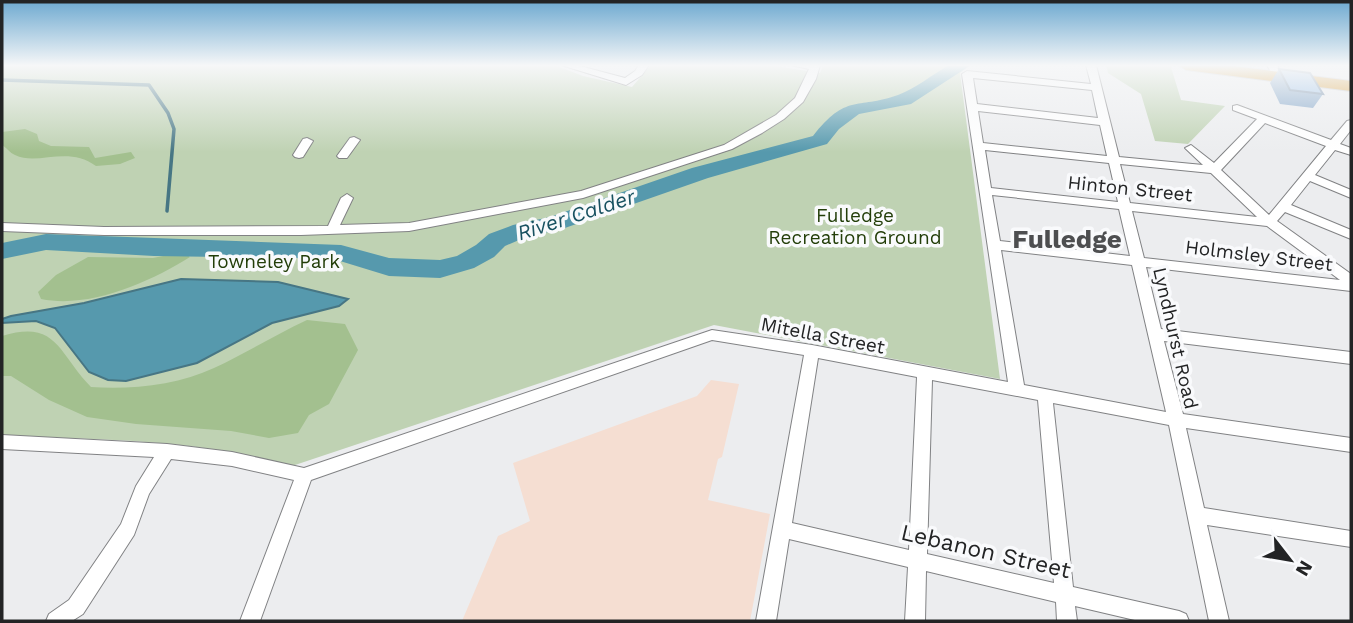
<svg xmlns="http://www.w3.org/2000/svg" width="1353" height="623" font-family="'Work Sans',sans-serif">
  <style>
    .industrial { fill: #f5ded2 }
    .green { fill: #bfd2b3 }
    .forest { fill: #a3c08f }
    .water { fill: #5699ad; stroke: #477684; stroke-width: 2 }
    .lines { fill: none; stroke-linecap: round; stroke-linejoin: round }
    .stream { stroke: #477684; stroke-width: 3.5 }
    .river { fill: #5699ad; fill-rule: evenodd }
    .minor-casing { stroke: #818284; stroke-width: 2 }
    .trunk-casing { stroke: #cacacb; stroke-width: 2 }
    .minor { fill: #fff; fill-rule: evenodd }
    .trunk { fill: #d69a33; fill-rule: evenodd }
    .wall { fill: #80a3c7 }
    .building { fill: #95bde7; stroke: #6884a2; stroke-width: 2 }
    .labels { text-anchor: middle; stroke-width: 7; stroke-linejoin: round; paint-order: stroke }
    .street-label { font-size: 19px; fill: #232425; stroke: #f9fafc }
    .park-label { font-size: 19px; fill: #233e09; stroke: #f9fafc }
    .water-label { font-size: 21px; font-style: italic; fill: #185160; stroke: #f9fafc }
    .near-street-label { font-size: 23px; fill: #232425; stroke: #f9fafc }
    .district-label { font-size: 26px; font-weight: bold; fill: #4d4e50; stroke: #f9fafc }
  </style>
  <rect width="100%" height="100%" fill="#ecedef"/>
  <path class="industrial" d="M711 380 739 384 722 457 718 459 708 500 770 514 750 621H462L498 536 530 521 513 463 697 396Z"/>
  <path class="green" d="M2 65H554L583 76 632 87 651 65H769L820 73 823 65H970L960 73 1000 379 714 325 289 467C197 437 97 441 2 435Z
    M1106 65 1171 67 1181 100 1225 106 1188 144 1155 141 1141 94 1108 73Z"/>
  <path class="forest" d="M25 129 37 134 39 141 51 146 89 147 95 158 131 152 135 158 120 164 96 166C68 145 38 166 15 155 10 153 6 147 2 145V132Z
    M183 252 190 257C150 282 90 309 41 299L38 292 56 275 88 257 153 258Z
    M307 320 345 324 358 350 329 404 309 415 298 433 269 438 231 431 136 424 87 417 49 400 11 376H2V336C58 319 58 354 91 387 130 390 178 385 214 368 246 353 275 335 307 320Z"/>
  <path class="water" d="M181 279 278 282 348 299 339 306 272 323 197 363 126 381 108 380 89 372 55 328 36 321 2 323V319L11 316 84 303Z"/>
  <g class="lines">
    <path class="stream" d="M2 80 149 85 168 113 174 129 167 211"/>
    <path class="river" d="M949 65H971L911 104 859 114 839 129 827 144 708 178 562 229 526 237 505 246 494 257 474 268 440 278 389 276 340 261 295 258 154 256 46 250 2 259V243L46 234 341 245 389 258 440 260 457 256 476 245 489 234 513 225 550 217 692 168 813 136C847 93 855 110 898 95 915 89 933 74 949 65Z"/>
    <defs>
      <path id="minor" d="M561 65H576L625 78 635 71 639 65H649L642 75 626 85Z
        M791 65H820L816 79 803 102 784 119 762 133 732 149 583 198 409 231 301 235H104L2 231V223L104 227 328 226 341 198 347 194 353 198 340 225 409 223 581 191 724 145 776 115 795 98 809 69Z
        M1086 65H1096L1119 157 1203 165 1185 148 1191 145 1214 163 1257 119 1233 110V106L1237 105 1331 140 1347 121 1351 120V130L1340 144 1351 148V155L1335 150 1315 175 1351 190V198L1310 181 1291 205 1351 230V239L1285 212 1277 221 1351 274V291L1146 267 1161 329 1351 352V364L1164 341 1183 414 1351 438V452L1186 428 1204 508 1351 531V547L1207 525 1229 621H1209L1169 425 1053 403 1073 587 1179 611 1186 614 1189 621H1139L1075 606 1077 621H1057L1056 602 926 571 925 621H905L908 567 789 539 776 621H756L804 355 712 340 311 480 260 621H240L294 480 232 466 171 459 149 494 134 535 83 614 72 621H46L49 614 69 600 121 524 136 486 154 457 2 449V435L167 444 232 452 304 468 712 330 812 345 1008 382 962 74 967 71 1091 84ZM973 78 1092 90 1098 118 977 104ZM978 111 1100 125 1107 156 983 143ZM1265 123 1326 146 1269 215 1221 170ZM985 150 1109 163 1118 202 991 188ZM1120 164 1211 173 1257 217 1130 203ZM992 195 1119 209 1130 256 1000 241ZM1132 211 1267 226 1340 280 1144 258ZM1001 250 1132 265 1166 412 1024 385ZM818 358 917 377 909 550 792 523ZM932 380 1038 400 1054 583 927 554Z
        M1267 65H1277L1282 76 1280 78H1274Z
        M354 137 360 140 347 158H339L337 156 350 138Z
        M307 138 313 141 303 157 299 158 295 157 293 155 303 139Z"/>
      <path id="trunk" d="M1178 65H1225L1351 81V91L1186 70Z"/>
    </defs>
    <use href="#minor" class="minor-casing"/>
    <use href="#trunk" class="trunk-casing"/>
    <use href="#minor" class="minor"/>
    <use href="#trunk" class="trunk"/>
  </g>
  <path class="wall" d="M1279 69 1323 94 1313 108 1280 104 1270 83Z"/>
  <path class="building" d="M1279 69 1310 73 1323 94 1290 90Z"/>
  <linearGradient id="sky" x2="0" y2="1"><stop stop-color="#6da9d0"/><stop offset="0.43" stop-color="#f6f7f8"/><stop offset="1" stop-color="#f6f7f8" stop-opacity="0"/></linearGradient>
  <rect width="1353" height="152" fill="url(#sky)"/>
  <g class="labels">
    <g class="street-label">
      <text transform="translate(1130 188) rotate(6)" y="7">Hinton Street</text>
      <text transform="translate(1259 255) rotate(7)" y="7">Holmsley Street</text>
      <text transform="translate(823 335) rotate(11)" y="7">Mitella Street</text>
      <text transform="translate(1176 338) rotate(77)" y="7">Lyndhurst Road</text>
    </g>
    <g class="park-label">
      <text x="855" y="222">Fulledge<tspan x="855" dy="22">Recreation Ground</tspan></text>
      <text x="274" y="268">Towneley Park</text>
    </g>
    <g class="water-label">
      <text transform="translate(576 215) rotate(-18)" y="7">River Calder</text>
    </g>
    <g class="near-street-label">
      <text transform="translate(986 551) rotate(13)" y="8">Lebanon Street</text>
    </g>
    <g class="district-label">
      <text x="1067" y="248">Fulledge</text>
    </g>
  </g>
  <rect width="1353" height="623" fill="none" stroke="#232425" stroke-width="7"/>
  <g transform="translate(1290 560) rotate(121)" stroke="#f9fafc" stroke-width="5" paint-order="stroke">
  <path d="M0-5L12 26L0 18L-12 26Z" fill="#232425"/>
  <text y="-10" font-size="19" font-weight="bold" text-anchor="middle" fill="#232425">N</text>
  </g>
</svg>
